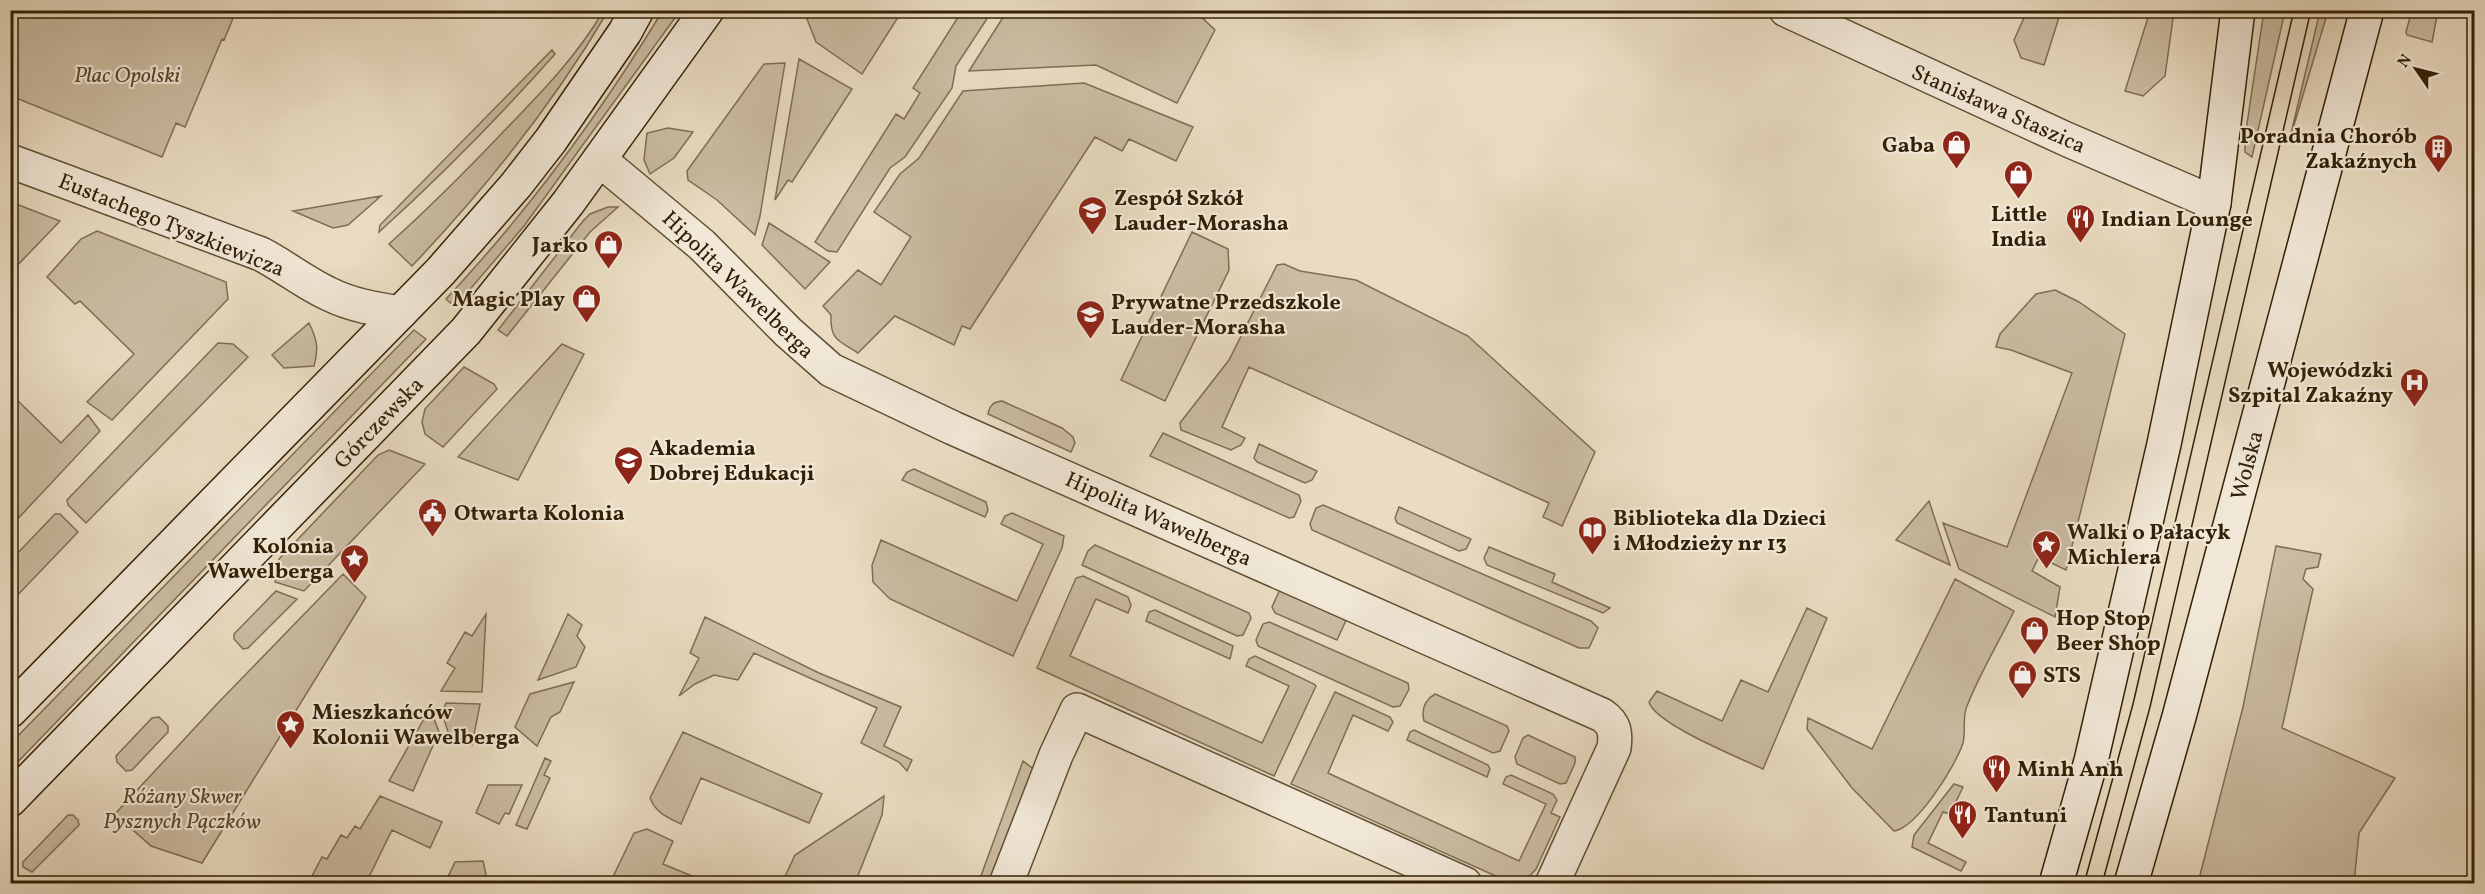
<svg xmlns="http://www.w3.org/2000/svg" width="2485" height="894" font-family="Vollkorn,serif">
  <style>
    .green { fill: #cbbca2; stroke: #7e6e54; stroke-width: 1.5 }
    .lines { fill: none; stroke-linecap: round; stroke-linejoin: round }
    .street-casing { stroke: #604f34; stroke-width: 36 }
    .secondary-casing { stroke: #322005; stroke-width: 36 }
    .street { stroke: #f1e8d7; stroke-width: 33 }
    .secondary { stroke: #f1e8d7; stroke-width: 33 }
    .tram { stroke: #322005; stroke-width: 1.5 }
    .labels { text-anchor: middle; stroke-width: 4.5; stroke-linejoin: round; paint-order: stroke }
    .park-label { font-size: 22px; font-style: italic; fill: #58472c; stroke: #f1e8d7 }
    .street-label { font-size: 22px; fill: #322005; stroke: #f1e8d7 }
    .poi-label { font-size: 22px; font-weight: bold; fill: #322005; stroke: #f1e8d7; text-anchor: start }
  </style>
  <rect width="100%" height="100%" fill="#eadcc2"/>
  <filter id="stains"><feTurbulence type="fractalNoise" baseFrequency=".00333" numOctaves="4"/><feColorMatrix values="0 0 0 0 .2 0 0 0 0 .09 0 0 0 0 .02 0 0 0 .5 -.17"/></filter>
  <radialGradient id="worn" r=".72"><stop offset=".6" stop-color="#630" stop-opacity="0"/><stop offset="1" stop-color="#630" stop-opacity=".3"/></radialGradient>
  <path class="green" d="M604 10 608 11C554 103 486 188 412 266L389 244C429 208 467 170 504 131 541 93 577 56 604 10Z
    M663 10 680 11 524 226 455 307 446 299C530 209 599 116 663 10Z
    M2412 10 2438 11 2432 42 2407 35 2406 32Z
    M10 11 11 10 234 11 232 21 224 40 222 39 185 127 176 123 162 157 11 96Z
    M804 11V10L902 11 862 74 816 42Z
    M962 11H992L956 66 952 88 905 157 890 168 837 252 828 251 815 242 896 114 904 119 920 93 913 88Z
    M1007 11H1195L1215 30 1177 103 1096 65 969 71Z
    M2027 11H2061L2044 65 2021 58 2014 40Z
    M2150 11H2174L2165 76 2143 96 2125 91Z
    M2264 11H2285L2252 157 2245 152V137Z
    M2320 11H2328L2289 142Z
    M552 50 555 54C500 116 441 176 379 232L380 225Z
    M799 59 852 89 792 182 788 180 775 200Z
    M785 63 760 216 755 235 717 200 688 180 687 171 764 64Z
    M1084 83 1193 127 1176 161 1129 139 1122 151 1095 137 970 329 962 326 954 345 895 316 858 353C838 340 830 340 831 315L823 306 858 270 881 285 911 237 874 212 900 174 919 158 963 91Z
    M668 128 693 132 674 158 650 174 644 160 647 133Z
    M381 196 348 225 333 228 293 211Z
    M11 202 60 221 11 272Z
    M608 207H618L590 232 507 336 498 330 583 221 590 214Z
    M769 223 830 262 805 289 762 245Z
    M97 231 226 282 228 299 112 420 87 402 134 354 80 301 75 304 47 277 81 239Z
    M1192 232 1228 249 1229 270 1165 401 1121 380Z
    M1284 264 1300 271 1356 280 1468 336 1595 452 1562 526 1543 517 1549 503 1249 367 1222 427 1245 438 1241 445 1231 450 1181 430 1180 423 1229 360 1277 265Z
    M2055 290 2079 302 2125 334 2066 570 2039 557 2032 571 2060 587 2055 617 1959 569 1943 523 2007 547 2072 373 2011 350 1996 347 2000 334 2036 294Z
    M309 323C317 339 319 349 314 366L284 368 272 355Z
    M414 330 426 339 11 769V743Z
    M218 343 233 344 248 357 86 523 68 505 67 500Z
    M562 344 584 354 518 480 458 457Z
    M464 367 494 384 497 389 443 447 425 434 422 422 425 409Z
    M10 399 15 403 18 401 61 443 88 415 100 431 11 526Z
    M1002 401 1062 428 1073 437 1075 443 1071 452 988 414C990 405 993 402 1002 401Z
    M1163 433 1299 495 1301 501 1294 517 1289 518 1150 456Z
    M1259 444 1317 471 1312 480 1305 483 1257 462 1254 458Z
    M389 450 425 464 304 591 275 582 279 559 378 455Z
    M914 469 986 502 988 510 985 517 902 480 907 472Z
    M1929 501 1950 565 1896 540Z
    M1323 505 1591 621 1598 628 1589 648H1579L1312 530 1310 524 1316 508Z
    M1399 507 1471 539 1466 549 1459 551 1397 523 1395 518Z
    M1012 513 1064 536 1062 548 1013 656 890 599 873 582 872 565 881 540 1017 601 1043 544 1001 524 1005 516Z
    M55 514H60L78 532 11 602V560Z
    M1095 545 1249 613 1251 618 1243 635 1237 636 1082 565 1088 551Z
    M2276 546 2321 554 2318 567 2306 569 2303 579 2313 589 2282 728 2395 778 2359 833 2354 883H2198L2243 707Z
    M1489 547 1555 574 1552 582 1610 608 1603 613 1487 565 1484 558Z
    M343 574 366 597 202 863 151 846 115 814 216 705Z
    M1083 576 1128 597 1131 605 1128 613 1096 599 1070 656 1262 743 1289 686 1246 666 1249 659 1255 656 1314 684 1316 686 1274 776 1037 668 1076 578Z
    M1955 579 2014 611C1999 642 1980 673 1967 706 1962 717 1966 731 1963 743 1956 765 1917 828 1894 831L1852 788 1807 729 1808 718 1872 749Z
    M1281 587 1347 618 1337 640 1275 613 1272 607Z
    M276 591 297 599 248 648 243 649 234 639V634Z
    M1807 608 1827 618 1763 769C1740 758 1655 724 1649 702L1657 691 1722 721 1741 680 1768 692Z
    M1155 610 1233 646 1230 659 1146 621 1149 612Z
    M486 614 482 692 441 691 455 668 447 663 465 632 472 636Z
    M568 614 582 625 577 636 585 647 576 667 538 680Z
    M705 617 819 673 901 707 884 746 912 760 907 771 899 762 861 743 877 708 754 653 738 680 714 675 695 684 679 696 699 658 690 653Z
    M1269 622 1408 683 1409 689 1400 706 1393 707 1258 646 1256 640 1263 624Z
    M574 682 560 712 551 717 537 746 515 727 530 694Z
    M1335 692 1390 717 1393 722 1388 731 1353 715 1328 773 1519 861 1546 804 1503 784 1506 777 1511 775 1553 794 1557 800 1551 813 1560 817 1536 869 1527 879 1511 883 1291 784Z
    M1435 694 1507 726 1509 731 1500 751 1493 753 1424 721C1421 709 1425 700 1435 694Z
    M446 703 480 704 472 745 449 735 442 713Z
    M433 716 439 732 413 791 389 781 425 717Z
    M159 717 168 726V732L132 770 126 771 117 762 116 756 152 718Z
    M1414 730 1488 765 1490 769 1487 777 1407 740 1410 732Z
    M683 732 822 794 809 823 701 778 681 824C667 817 656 813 650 798Z
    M1528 735 1575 757V763L1566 783 1560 784 1517 764 1515 757 1523 738Z
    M545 758 551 761 544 775 550 778 527 829 516 825Z
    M1023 761 1035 770 991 883 978 884Z
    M1954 784 1963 787 1950 814 1943 812 1928 843 1966 862 1961 871 1912 847 1914 835Z
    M488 785H522L509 814 505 813 499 824 476 813Z
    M380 796 442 822 430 848 392 830 366 883H330L312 876 322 857 327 859 341 835 347 838 355 826 360 829Z
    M884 796 882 815 855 883H782L795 855Z
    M68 815H73L78 820 79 825 32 872 23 867V862Z
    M647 829 673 841 663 864 709 883 622 884 612 879 634 833Z
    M483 861 486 874 482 883H445L455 862Z"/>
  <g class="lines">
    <defs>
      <path id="street" d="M1786 10 2066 139 2214 203
        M600 160 702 245 788 332 831 370 953 428 1602 715C1615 724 1616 733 1614 748L1552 884
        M10 161 261 254C284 266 305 283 329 294 351 305 375 309 400 313
        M1006 884 1056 755 1077 710 1465 884"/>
      <path id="secondary" d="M10 711 441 271 516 185 551 140 625 32 637 10
        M10 800 466 331 568 203 707 10
        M2056 884 2091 761 2164 444 2214 203 2238 10
        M2131 884 2179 717 2367 10"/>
    </defs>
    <use href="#street" class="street-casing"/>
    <use href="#secondary" class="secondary-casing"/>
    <use href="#street" class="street"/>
    <use href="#secondary" class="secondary"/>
    <path class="tram" d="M2084 884 2133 704 2294 10
      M2102 884 2150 707 2311 10"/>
  </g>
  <defs>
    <symbol id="shop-pin" viewBox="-11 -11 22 30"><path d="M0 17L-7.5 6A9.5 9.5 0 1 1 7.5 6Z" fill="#8f2418" stroke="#f1e8d7"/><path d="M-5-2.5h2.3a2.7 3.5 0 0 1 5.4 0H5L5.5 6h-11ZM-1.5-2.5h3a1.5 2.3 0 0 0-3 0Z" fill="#fff"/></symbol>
    <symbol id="building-pin" viewBox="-11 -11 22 30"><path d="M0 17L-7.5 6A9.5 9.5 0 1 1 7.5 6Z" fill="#8f2418" stroke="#f1e8d7"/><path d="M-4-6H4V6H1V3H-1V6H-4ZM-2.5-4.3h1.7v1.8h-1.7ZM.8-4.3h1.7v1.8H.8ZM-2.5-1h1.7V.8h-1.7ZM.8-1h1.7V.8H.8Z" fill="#fff"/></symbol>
    <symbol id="school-pin" viewBox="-11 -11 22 30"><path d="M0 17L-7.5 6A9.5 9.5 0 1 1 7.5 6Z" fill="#8f2418" stroke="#f1e8d7"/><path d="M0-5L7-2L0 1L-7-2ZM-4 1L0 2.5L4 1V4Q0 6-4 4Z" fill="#fff"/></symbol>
    <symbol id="restaurant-pin" viewBox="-11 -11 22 30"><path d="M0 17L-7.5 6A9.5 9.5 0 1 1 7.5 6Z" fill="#8f2418" stroke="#f1e8d7"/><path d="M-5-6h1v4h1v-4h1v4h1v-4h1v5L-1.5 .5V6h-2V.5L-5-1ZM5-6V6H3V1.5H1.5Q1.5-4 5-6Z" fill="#fff"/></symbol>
    <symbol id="hospital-pin" viewBox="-11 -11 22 30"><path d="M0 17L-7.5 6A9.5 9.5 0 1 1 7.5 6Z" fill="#8f2418" stroke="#f1e8d7"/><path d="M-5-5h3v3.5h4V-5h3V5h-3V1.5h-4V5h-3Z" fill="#fff"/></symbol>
    <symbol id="civic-pin" viewBox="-11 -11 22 30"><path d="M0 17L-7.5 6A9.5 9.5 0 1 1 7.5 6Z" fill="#8f2418" stroke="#f1e8d7"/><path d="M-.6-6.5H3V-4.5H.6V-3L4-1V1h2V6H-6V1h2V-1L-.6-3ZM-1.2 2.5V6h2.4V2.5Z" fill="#fff"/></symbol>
    <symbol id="library-pin" viewBox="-11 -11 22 30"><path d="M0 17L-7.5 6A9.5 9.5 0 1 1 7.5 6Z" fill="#8f2418" stroke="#f1e8d7"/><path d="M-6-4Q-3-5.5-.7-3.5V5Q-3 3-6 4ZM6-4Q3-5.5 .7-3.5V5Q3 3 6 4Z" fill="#fff"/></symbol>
    <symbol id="sight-pin" viewBox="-11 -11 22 30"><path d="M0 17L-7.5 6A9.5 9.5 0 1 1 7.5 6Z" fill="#8f2418" stroke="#f1e8d7"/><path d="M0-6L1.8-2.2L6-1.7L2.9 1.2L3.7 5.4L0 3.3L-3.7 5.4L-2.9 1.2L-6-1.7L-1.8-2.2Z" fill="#fff"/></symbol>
  </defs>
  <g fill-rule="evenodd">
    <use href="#shop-pin" x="1940" y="128" width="33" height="45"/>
    <use href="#building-pin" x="2422" y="132" width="33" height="45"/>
    <use href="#shop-pin" x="2002" y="158" width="33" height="45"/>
    <use href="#school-pin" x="1076" y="194" width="33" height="45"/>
    <use href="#restaurant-pin" x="2064" y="202" width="33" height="45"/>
    <use href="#shop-pin" x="592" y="228" width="33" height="45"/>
    <use href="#shop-pin" x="570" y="282" width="33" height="45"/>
    <use href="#school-pin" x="1074" y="298" width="33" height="45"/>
    <use href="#hospital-pin" x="2398" y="366" width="33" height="45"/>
    <use href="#school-pin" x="612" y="444" width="33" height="45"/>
    <use href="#civic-pin" x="416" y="496" width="33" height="45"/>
    <use href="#library-pin" x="1576" y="514" width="33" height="45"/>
    <use href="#sight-pin" x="2030" y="528" width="33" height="45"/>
    <use href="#sight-pin" x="338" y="542" width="33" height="45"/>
    <use href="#shop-pin" x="2018" y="614" width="33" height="45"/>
    <use href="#shop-pin" x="2006" y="658" width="33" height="45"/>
    <use href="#sight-pin" x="274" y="708" width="33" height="45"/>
    <use href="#restaurant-pin" x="1980" y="752" width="33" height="45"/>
    <use href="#restaurant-pin" x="1946" y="798" width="33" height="45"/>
  </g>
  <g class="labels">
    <g class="park-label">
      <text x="127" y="82">Plac Opolski</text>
      <text x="182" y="803">Różany Skwer<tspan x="182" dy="25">Pysznych Pączków</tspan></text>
    </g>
    <g class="street-label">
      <text transform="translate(1999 108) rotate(24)" y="8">Stanisława Staszica</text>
      <text transform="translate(172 224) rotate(22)" y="8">Eustachego Tyszkiewicza</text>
      <text transform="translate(739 284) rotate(44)" y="8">Hipolita Wawelberga</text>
      <text transform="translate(378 422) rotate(-46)" y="8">Górczewska</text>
      <text transform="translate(2246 465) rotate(-75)" y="8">Wolska</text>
      <text transform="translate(1159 518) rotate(24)" y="8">Hipolita Wawelberga</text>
    </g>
    <g class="poi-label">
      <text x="2417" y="143" text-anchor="end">Poradnia Chorób<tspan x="2417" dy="25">Zakaźnych</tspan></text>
      <text x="1935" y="152" text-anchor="end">Gaba</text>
      <text x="1114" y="205">Zespół Szkół<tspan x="1114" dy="25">Lauder-Morasha</tspan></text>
      <text x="2019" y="221" text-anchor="middle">Little<tspan x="2019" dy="25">India</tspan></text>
      <text x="2101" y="226">Indian Lounge</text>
      <text x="588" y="252" text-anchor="end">Jarko</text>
      <text x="565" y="306" text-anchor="end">Magic Play</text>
      <text x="1111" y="309">Prywatne Przedszkole<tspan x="1111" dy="25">Lauder-Morasha</tspan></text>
      <text x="2393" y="377" text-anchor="end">Wojewódzki<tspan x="2393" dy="25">Szpital Zakaźny</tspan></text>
      <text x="649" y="455">Akademia<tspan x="649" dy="25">Dobrej Edukacji</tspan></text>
      <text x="454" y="520">Otwarta Kolonia</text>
      <text x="1613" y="525">Biblioteka dla Dzieci<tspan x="1613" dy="25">i Młodzieży nr 13</tspan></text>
      <text x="2067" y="539">Walki o Pałacyk<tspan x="2067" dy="25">Michlera</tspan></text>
      <text x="334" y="553" text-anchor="end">Kolonia<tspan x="334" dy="25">Wawelberga</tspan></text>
      <text x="2056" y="625">Hop Stop<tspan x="2056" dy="25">Beer Shop</tspan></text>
      <text x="2043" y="682">STS</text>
      <text x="312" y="719">Mieszkańców<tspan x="312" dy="25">Kolonii Wawelberga</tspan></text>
      <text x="2017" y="776">Minh Anh</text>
      <text x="1984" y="822">Tantuni</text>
    </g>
  </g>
  <rect width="2485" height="894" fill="none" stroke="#eadcc2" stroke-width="36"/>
  <rect x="12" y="12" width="2461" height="870" fill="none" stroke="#322005" stroke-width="3"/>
  <rect x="18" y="18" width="2449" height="858" fill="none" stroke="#322005" stroke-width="1.5"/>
  <g transform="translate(2416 69) rotate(305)" stroke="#f1e8d7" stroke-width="4.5" paint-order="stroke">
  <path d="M0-4.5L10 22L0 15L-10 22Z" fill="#322005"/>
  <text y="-9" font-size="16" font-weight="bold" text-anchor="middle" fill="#322005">N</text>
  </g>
  <rect width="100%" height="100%" filter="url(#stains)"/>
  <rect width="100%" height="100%" fill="url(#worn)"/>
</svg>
